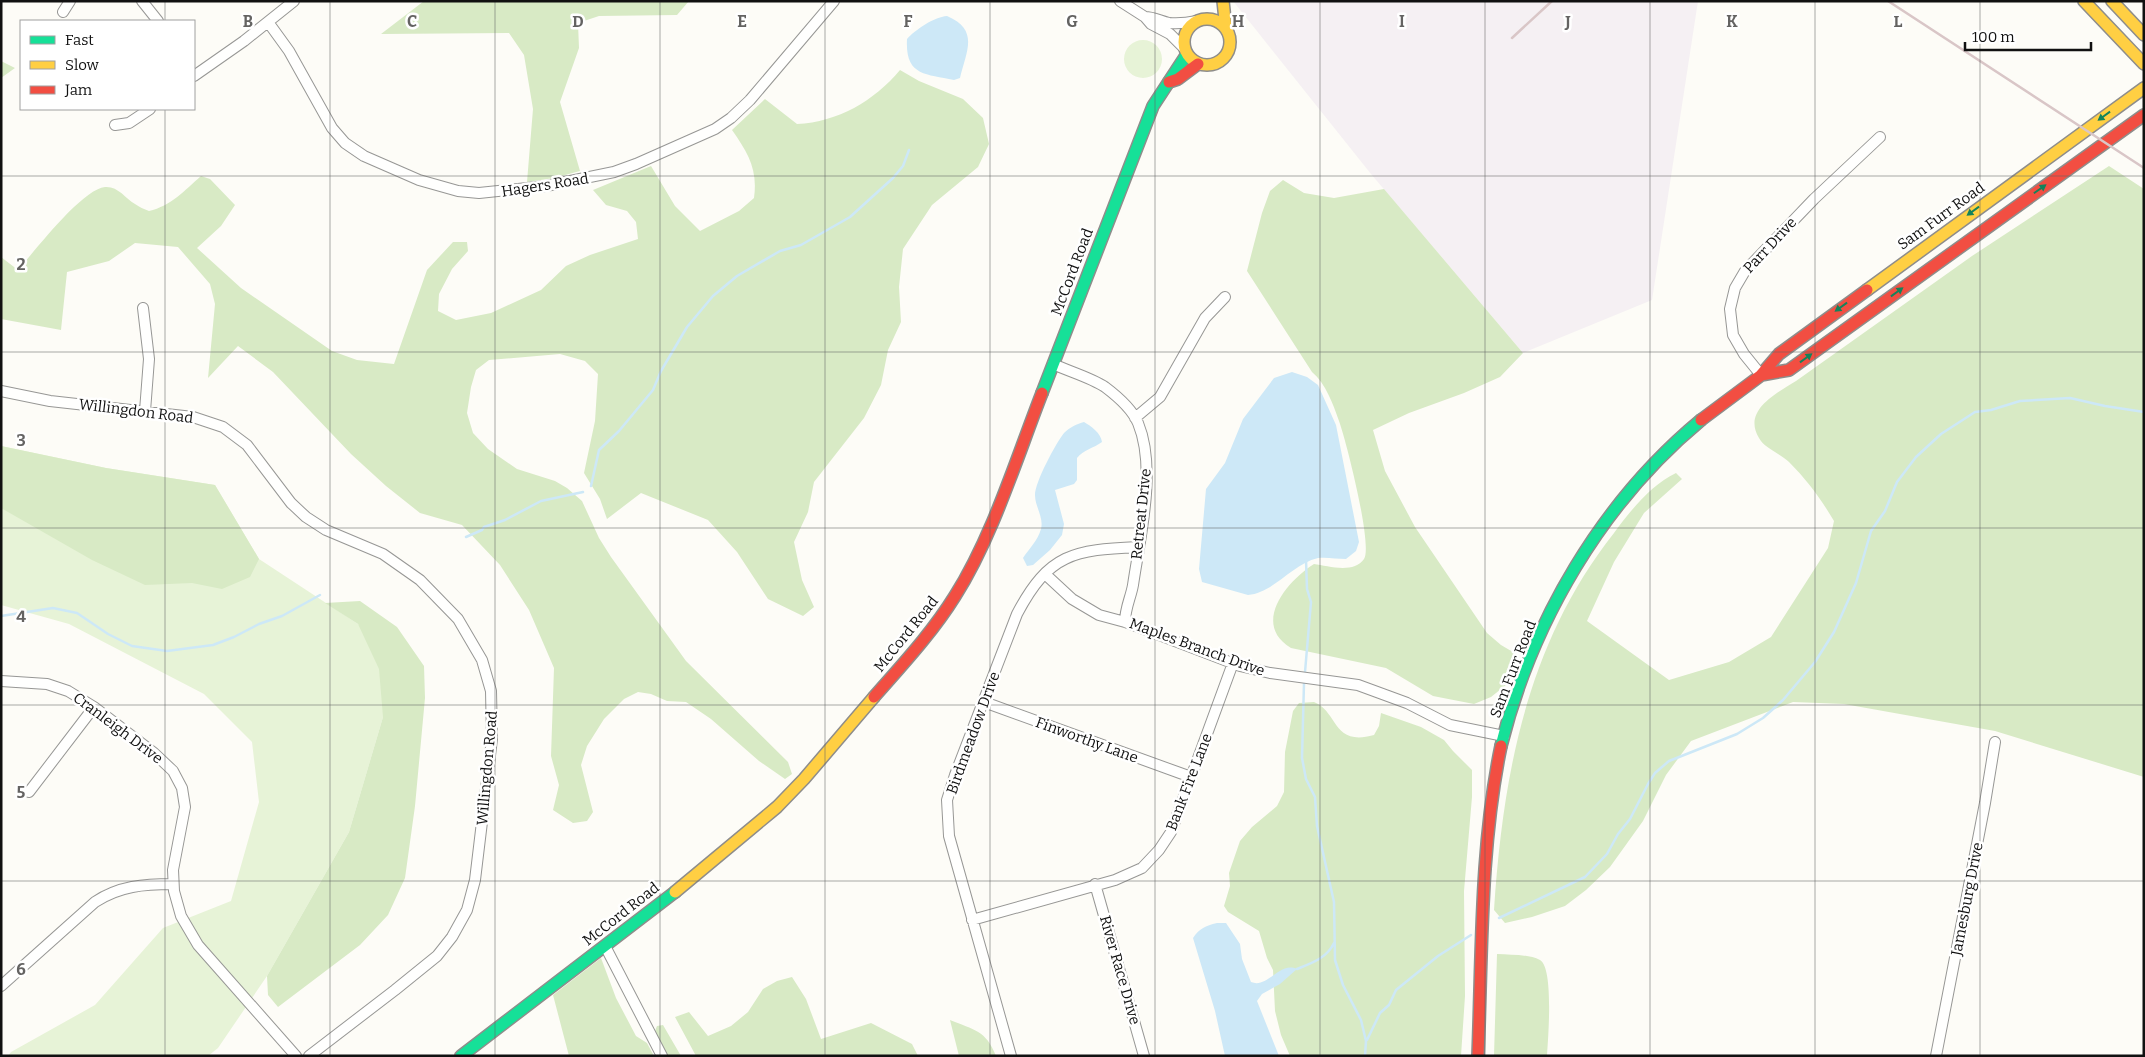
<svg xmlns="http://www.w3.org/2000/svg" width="2145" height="1057" font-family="Bitter,serif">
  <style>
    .industrial { fill: #f5f0f3 }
    .green { fill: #e7f3d7 }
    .forest { fill: #d8eac5 }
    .water { fill: #cde8f7 }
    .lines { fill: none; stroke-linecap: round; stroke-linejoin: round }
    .stream { stroke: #cde8f7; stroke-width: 2.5 }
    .street-casing { stroke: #979795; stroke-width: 12 }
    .fast-casing { stroke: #8e8d8b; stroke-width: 14 }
    .slow-casing { stroke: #8e8d8b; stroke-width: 14 }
    .jam-casing { stroke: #8e8d8b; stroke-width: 14 }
    .street { stroke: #fffffe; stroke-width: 10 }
    .fast { stroke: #16e098; stroke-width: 11 }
    .slow { stroke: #ffcf43; stroke-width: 11 }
    .jam { stroke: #f24e42; stroke-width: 11 }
    .rail { stroke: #d9c6c7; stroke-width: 2.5 }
    .oneway { fill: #14835b }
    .grid { fill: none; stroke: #646362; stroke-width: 1; stroke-opacity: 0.55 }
    .labels { text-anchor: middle; stroke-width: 5; stroke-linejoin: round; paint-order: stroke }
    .street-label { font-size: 15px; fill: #111; stroke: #fff }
    .grid-label { font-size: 16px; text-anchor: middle; font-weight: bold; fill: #646362; stroke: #fff; stroke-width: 5; stroke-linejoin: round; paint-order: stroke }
  </style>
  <rect width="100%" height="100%" fill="#fdfcf7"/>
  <path class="industrial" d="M1233 1H1698L1652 300 1523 353 1371 174Z"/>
  <path class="green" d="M1124 59a19 19 0 1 1 38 0a19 19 0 1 1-38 0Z
    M1 446 106 468 215 485 259 559 358 624 395 667 383 717 349 832 267 976 218 1048 208 1056H8L11 1052 95 1005 163 928 231 901 259 802 252 742 204 694 69 624 1 605Z"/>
  <path class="forest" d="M424 1H689L677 15 599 16 578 23 579 48 560 102 580 171 554 178 527 182 533 109 524 55 509 33 381 34Z
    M1 61 15 68 1 78Z
    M900 70 919 81 963 99 983 118 989 144 978 167 932 205 903 249 899 287 901 322 888 350 881 385 864 418 814 482 808 512 794 542 802 580 814 607 803 616 768 599 737 552 708 520 641 493 607 519 600 499 584 473 595 421 598 374 585 361 560 354 489 360 476 370 471 387 467 413 473 433 488 449 517 469 555 481 567 488 582 501 599 538 611 557 686 661 788 762 792 774 785 779 759 761 711 719 686 702 667 701 651 694 638 692 624 699 604 719 587 746 581 765 593 812 587 821 573 823 553 810 559 785 551 756 554 668 529 610 500 565 462 525 420 513 386 486 351 454 273 372 238 346 208 378 215 304 210 284 178 247 135 243 109 261 67 272 61 330 1 319V257L18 270C34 252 82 189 105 187 118 186 125 198 135 204 139 207 144 209 149 211 171 206 185 190 201 176L210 179 235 205 221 226 197 248 241 288 332 351 357 360 394 364 427 270 453 242H467L468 251 452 269 439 294 438 311 456 320 491 313 541 290 566 266 590 255 638 239 636 222 627 211 606 205 593 190 651 166 675 206 700 231 739 211 754 198C758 169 748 153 732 130L765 99 797 124C838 122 874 101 900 70Z
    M2109 166 2144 189V777L1995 731 1844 704 1793 702 1691 741 1666 775 1643 821 1610 867 1586 890 1565 906 1532 917 1505 923 1494 910C1503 774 1527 643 1614 533 1630 511 1651 485 1676 473L1682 479 1644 513 1614 562 1587 621 1669 680 1729 662 1771 637 1828 548 1834 521C1821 499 1807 480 1789 462 1781 454 1764 448 1759 438 1742 410 1777 393 1796 381L1972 256Z
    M1283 180 1304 193 1334 198 1384 189 1523 353 1500 377 1464 393 1409 413 1373 430 1385 471 1415 527 1487 633 1501 645 1518 655 1515 672 1506 685 1491 697 1474 704 1433 696 1386 668 1291 648C1251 624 1287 581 1314 564 1328 566 1354 574 1364 559 1373 546 1346 440 1339 421 1333 404 1326 384 1312 372L1247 271 1262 213 1270 191Z
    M1 446 106 468 215 485 259 559 250 577 222 589 192 583 145 585 92 560 1 508Z
    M360 601 397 627 424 666 425 698 415 806 405 878 388 915 360 945 278 1007 268 995 267 976 349 832 383 717 379 669 358 624 325 603Z
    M1314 702C1338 711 1332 747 1374 735L1379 726 1381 713 1421 727 1444 740 1453 751 1472 770V797L1464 891 1465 996 1461 1056H1290L1281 1035 1275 1011 1273 970 1267 958 1259 931 1228 912 1224 906 1230 886 1229 873 1240 841 1252 827 1277 806 1284 792 1285 752 1293 711 1299 703Z
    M1497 954C1511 955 1528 954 1540 960 1554 968 1548 1039 1547 1056H1494Z
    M601 958 616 998 636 1036 647 1043 654 1056H569L553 995Z
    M792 977 806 999 821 1039 871 1023 912 1044 918 1056H696L675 1017 689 1012 708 1036 731 1026 748 1012 763 989 777 981Z
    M950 1020C974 1030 986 1030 996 1056H959Z
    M663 1025 681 1056H668L655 1031 657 1026Z"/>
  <path class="water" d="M947 16C980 30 966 52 960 78L954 80C925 74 905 76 907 39 915 30 934 17 947 16Z
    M1292 372 1307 377 1318 385 1336 425 1359 542 1356 551 1346 559C1337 559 1327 557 1318 558 1292 564 1275 592 1248 595L1202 582 1199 569 1206 489 1225 463 1243 419 1274 378Z
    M1084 422C1091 426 1101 433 1102 442 1094 448 1083 450 1077 458V480L1074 484 1055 490 1064 524 1062 535 1050 550 1033 565 1027 566 1023 558C1029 549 1038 540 1041 529 1044 517 1035 507 1035 495 1035 482 1056 443 1064 433 1070 427 1077 424 1084 422Z
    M1217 923H1226L1240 944 1242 959 1251 982C1268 989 1279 961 1297 969L1280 984 1262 994 1257 1001 1279 1056H1225L1215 1011 1193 938C1200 928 1205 926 1217 923Z"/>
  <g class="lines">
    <path class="stream" d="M591 486 599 450 619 431 653 390 661 371 687 327 713 296 737 276 780 251 801 245 850 217 893 178 903 166 909 150
      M466 537 482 530 484 527 505 520 541 501 583 492
      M1 616 53 608 77 613 108 634 132 646 167 651 213 645 234 637 259 624 282 616 320 595
      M1305 672 1311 602 1307 589 1306 560
      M1304 683 1302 758 1306 779 1315 797 1317 826 1334 902 1335 960 1343 985 1361 1020 1366 1041 1365 1056
      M1499 918 1585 877 1607 854 1618 834 1630 819 1648 784 1655 773 1669 761 1737 734 1763 718 1783 700 1815 662 1834 632 1856 583 1871 531 1885 511 1897 482 1916 457 1941 434 1975 412 1991 410 2020 401 2070 398 2105 406 2144 412
      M1297 969C1312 963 1327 958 1334 943
      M1367 1040 1380 1013 1389 1005 1396 990 1438 956 1471 935"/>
    <defs>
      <path id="street" d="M142 1 158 21
        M1120 1 1145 17 1151 24 1170 34 1184 48
        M63 12 70 1
        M1145 17C1154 17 1160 21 1169 23 1179 24 1187 23 1197 21
        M268 22 289 51 332 128 345 143 364 156 419 180 458 191 479 193 546 186 614 172 636 164 715 129 731 118 750 100 834 1
        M194 76 244 41 294 1
        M115 125 129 123 150 109
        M143 308 149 359 145 411
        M1053 364C1068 371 1092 378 1105 387 1117 396 1132 409 1138 423 1157 469 1140 537 1133 585 1131 597 1125 608 1125 622
        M1761 375 1744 354 1733 335 1730 309 1735 288 1745 271 1814 199 1880 137
        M1 391 50 401 193 417 223 427 247 445 291 503 306 517 326 530 383 554 420 580 458 619 482 660 491 691 492 739 475 880 467 910 452 937 437 956 395 990 309 1056
        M1135 418 1160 397 1205 318 1225 297
        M1045 574 1072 599 1099 615 1125 622 1240 666 1270 673 1358 685 1407 703 1450 725 1504 736
        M1 681 47 684 68 691 94 707 154 753 173 771 182 788 185 807 173 870 174 891 181 916 198 945 296 1056
        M984 702 1191 777
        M29 792 94 707
        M1095 884 1144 1056
        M972 920 1115 880 1142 868 1159 850 1171 832 1233 663
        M605 946 662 1056
        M1 986 95 902C119 886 144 884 173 884
        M1011 1056 949 836 947 800 955 775 1017 614C1049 553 1074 550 1138 547
        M1936 1056 1985 803 1995 742"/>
      <path id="fast" d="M1042 393 1153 106 1187 54
        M1501 746C1532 621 1602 502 1701 420
        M461 1056 675 892"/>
      <path id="slow" d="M1223 1 1226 29
        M2084 1 2144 64
        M2112 1 2144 35
        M1184 42a23 23 0 1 1 46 0a23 23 0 1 1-46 0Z
        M1867 290 2144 88
        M675 892 777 807 804 779 874 697"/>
      <path id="jam" d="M1169 82 1178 79 1198 64
        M1761 375 1789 370 2144 115
        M1701 420 1760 376 1779 354 1867 290
        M874 697C902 665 932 633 955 596 992 538 1017 457 1042 393
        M1478 1056C1482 953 1480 847 1501 746"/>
    </defs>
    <use href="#street" class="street-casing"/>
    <use href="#fast" class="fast-casing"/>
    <use href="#slow" class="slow-casing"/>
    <use href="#jam" class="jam-casing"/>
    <use href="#street" class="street"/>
    <use href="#fast" class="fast"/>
    <use href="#slow" class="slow"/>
    <use href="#jam" class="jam"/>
    <path class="rail" d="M1888 1 2144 168
      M1512 38 1552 1"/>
  </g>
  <defs><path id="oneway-solid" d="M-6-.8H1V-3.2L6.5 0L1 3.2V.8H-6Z" transform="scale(1.25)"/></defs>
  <g class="oneway">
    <use href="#oneway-solid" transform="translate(2104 116) rotate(144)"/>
    <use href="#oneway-solid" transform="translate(2040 189) rotate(-35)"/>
    <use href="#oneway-solid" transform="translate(1973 211) rotate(144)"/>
    <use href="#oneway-solid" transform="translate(1897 292) rotate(-36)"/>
    <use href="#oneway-solid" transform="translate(1841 307) rotate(144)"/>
    <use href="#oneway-solid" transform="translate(1806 358) rotate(-36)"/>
  </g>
  <path class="grid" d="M165 1V21M330 1V1056M495 1V1056M660 1V1056M825 1V1056M990 1V1056M1155 1V1056M1320 1V1056M1485 1V1056M1650 1V1056M1815 1V1056M1980 1V1056M165 109V1056M1 176H2144M1 352H2144M1 528H2144M1 705H2144M1 881H2144"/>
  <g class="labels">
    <g class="street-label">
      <text transform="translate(545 185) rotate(-9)" y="5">Hagers Road</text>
      <text transform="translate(1941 216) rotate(-36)" y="5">Sam Furr Road</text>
      <text transform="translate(1770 245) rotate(-47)" y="5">Parr Drive</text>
      <text transform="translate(1072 272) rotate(-69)" y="5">McCord Road</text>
      <text transform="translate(136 411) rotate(7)" y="5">Willingdon Road</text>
      <text transform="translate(1141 514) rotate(-84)" y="5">Retreat Drive</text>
      <text transform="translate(906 634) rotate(-51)" y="5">McCord Road</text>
      <text transform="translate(1197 647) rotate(20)" y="5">Maples Branch Drive</text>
      <text transform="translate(1513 669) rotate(-69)" y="5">Sam Furr Road</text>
      <text transform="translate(118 728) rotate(37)" y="5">Cranleigh Drive</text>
      <text transform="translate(973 733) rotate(-70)" y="5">Birdmeadow Drive</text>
      <text transform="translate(1087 740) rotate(20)" y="5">Finworthy Lane</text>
      <text transform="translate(487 768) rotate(-85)" y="5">Willingdon Road</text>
      <text transform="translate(1189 782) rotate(-69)" y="5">Bank Fire Lane</text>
      <text transform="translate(1967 899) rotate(-79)" y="5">Jamesburg Drive</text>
      <text transform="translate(621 914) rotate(-38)" y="5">McCord Road</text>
      <text transform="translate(1120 970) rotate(74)" y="5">River Race Drive</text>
    </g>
  </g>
  <g class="grid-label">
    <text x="248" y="27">B</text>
    <text x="412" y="27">C</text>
    <text x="578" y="27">D</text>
    <text x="742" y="27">E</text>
    <text x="908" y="27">F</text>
    <text x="1072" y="27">G</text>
    <text x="1238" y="27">H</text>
    <text x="1402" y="27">I</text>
    <text x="1568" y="27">J</text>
    <text x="1732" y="27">K</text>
    <text x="1898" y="27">L</text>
    <text x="21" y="270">2</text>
    <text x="21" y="446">3</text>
    <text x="21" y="622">4</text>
    <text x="21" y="798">5</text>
    <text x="21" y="975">6</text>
  </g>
  <rect width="2145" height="1057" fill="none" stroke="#111111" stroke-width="5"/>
  <rect x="20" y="20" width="175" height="90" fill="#ffffff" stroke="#a0a0a0"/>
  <rect x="30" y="36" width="25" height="8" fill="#16e098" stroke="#a0a0a0"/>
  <text x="65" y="45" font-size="15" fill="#111111">Fast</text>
  <rect x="30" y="61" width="25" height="8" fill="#ffcf43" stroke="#a0a0a0"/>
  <text x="65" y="70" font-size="15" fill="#111111">Slow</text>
  <rect x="30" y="86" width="25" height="8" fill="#f24e42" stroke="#a0a0a0"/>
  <text x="65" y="95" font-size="15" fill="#111111">Jam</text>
  <path d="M1965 42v8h126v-8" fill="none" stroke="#111111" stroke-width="2.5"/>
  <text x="1972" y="42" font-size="15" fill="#111111" stroke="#ffffff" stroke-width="4" paint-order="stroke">100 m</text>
</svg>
